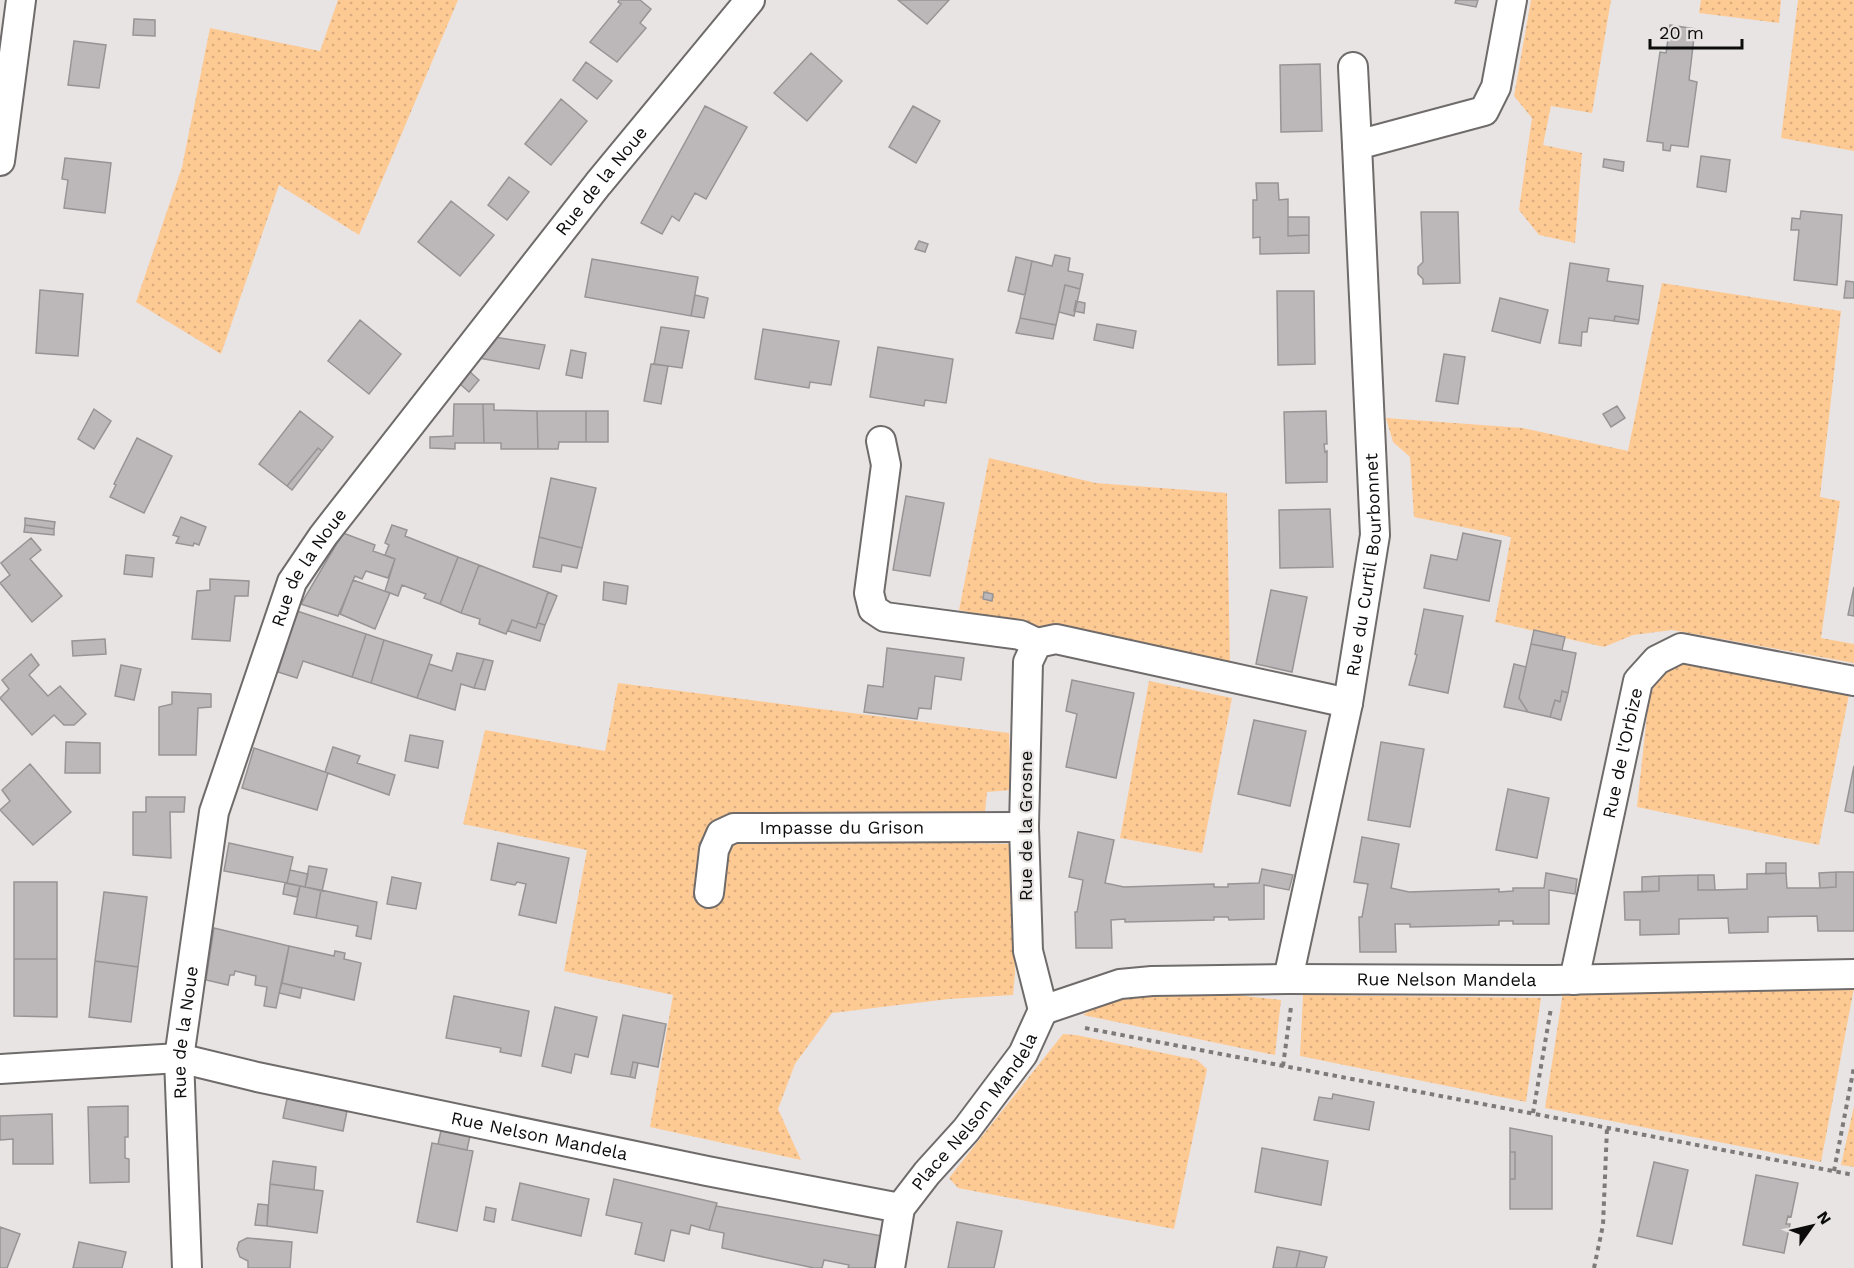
<svg xmlns="http://www.w3.org/2000/svg" width="1854" height="1268" font-family="'Work Sans',sans-serif">
  <style>
    .green { fill: url(#green-dots) }
    .building { fill: #bcb8ba; stroke: #979496; stroke-width: 1.5 }
    .lines { fill: none; stroke-linecap: round; stroke-linejoin: round }
    .minor-casing { stroke: #6f6b6b; stroke-width: 32 }
    .path { stroke: #7d7a7a; stroke-width: 4; stroke-dasharray: 4.5 4.5; stroke-linecap: butt }
    .minor { stroke: #fff; stroke-width: 28 }
    .labels { text-anchor: middle; stroke-width: 4.5; stroke-linejoin: round; paint-order: stroke }
    .street-label { font-size: 18px; fill: #0d0c0c; stroke: #e9e4e4 }
  </style>
  <defs>
    <pattern id="green-dots" width="8" height="8" patternUnits="userSpaceOnUse" patternTransform="scale(1.5)"><rect width="8" height="8" fill="#feca94"/><path d="M2 2h.1M6 6h.1" fill="none" stroke="#d8ac7e" stroke-width="1.8" stroke-linecap="round"/></pattern>
  </defs>
  <rect width="100%" height="100%" fill="#e9e4e4"/>
  <path class="green" d="M338 0H458L359 235 279 185 221 354 136 302 182 167 210 28 320 51Z
    M1531 0H1611L1592 113 1551 106 1543 145 1582 153 1575 243 1539 235 1519 210 1532 118 1514 96Z
    M1701 0H1781L1779 23 1699 13Z
    M1798 0H1854V151L1781 138Z
    M1662 283 1841 311 1820 497 1840 501 1821 638 1854 644V663L1672 630 1633 635 1604 647 1495 622 1511 537 1414 517 1410 457 1393 442 1386 418 1523 428 1628 451Z
    M989 458 1096 483 1227 493 1230 666 959 610Z
    M1682 661 1849 695 1819 845 1637 807 1649 697 1662 671Z
    M1149 681 1232 698 1202 853 1120 838Z
    M618 683 1009 733 1011 790 987 792 985 812 735 819 701 904 716 906 721 863 726 849 740 839 1013 844 1015 974 1013 995 949 999 832 1013 795 1064 778 1109 801 1160 650 1127 673 995 564 971 587 850 463 824 485 730 605 751Z
    M1854 988 1821 1162 1545 1108 1563 992Z
    M1182 989 1281 1000 1275 1055 1083 1015C1112 996 1149 993 1182 989Z
    M1303 995 1541 998 1526 1102 1300 1056Z
    M1063 1034 1076 1035 1197 1060 1207 1069 1174 1229 958 1188 949 1178Z
    M1854 1106V1167L1841 1165Z"/>
  <path class="building" d="M619 0H640L651 9 640 23 646 28 617 62 590 42 621 4 618 2Z
    M898 0H949L927 24Z
    M1456 0H1478L1476 7 1455 3Z
    M134 19 155 20V36L133 35Z
    M1670 25 1695 29 1689 80 1697 82 1688 147 1671 145 1670 151 1663 150V143L1647 141 1660 52 1666 53Z
    M74 41 106 45 99 88 68 85Z
    M811 53 842 81 807 121 774 93Z
    M586 62 612 81 597 99 573 80Z
    M1320 64 1322 131 1281 132 1280 65Z
    M561 99 587 121 551 165 525 144Z
    M705 106 747 127 706 199 695 193 679 221 672 216 662 234 641 223Z
    M913 106 940 121 916 163 889 147Z
    M1701 156 1730 160 1726 192 1697 187Z
    M65 158 111 163 105 213 64 208 68 180 62 179Z
    M1604 159 1624 162 1623 171 1603 167Z
    M509 177 529 192 507 220 488 205Z
    M1256 183H1278L1279 200 1288 199V236L1309 235V253L1260 254V237L1253 238V200H1257Z
    M451 201 494 235 460 276 418 242Z
    M1801 211 1842 215 1837 285 1794 280 1799 230H1791L1792 218 1800 219Z
    M1421 212H1458L1460 283 1423 284V279L1418 274V267L1423 262Z
    M1288 217H1309V235L1288 236Z
    M919 241 928 244 925 252 915 249Z
    M1055 255 1070 258 1068 271 1083 274 1080 289 1065 285 1056 325 1020 318 1032 261 1052 266Z
    M1016 257 1032 261 1025 295 1008 291Z
    M592 259 698 277 691 316 585 297Z
    M1570 263 1609 269 1607 281 1643 286 1639 320 1615 316 1614 321 1589 318 1587 332H1582L1581 346 1559 343Z
    M1846 281 1854 282V298H1844Z
    M1065 285 1080 289 1074 316 1059 312Z
    M40 290 83 294 78 356 36 353Z
    M1277 291H1314L1315 364 1278 365Z
    M695 295 708 298 704 318 691 316Z
    M1500 298 1548 310 1540 343 1492 331Z
    M1076 301 1085 303 1084 313 1074 311Z
    M1615 316 1639 320 1638 324 1614 321Z
    M1020 318 1056 325 1053 339 1016 333Z
    M360 320 401 354 369 394 328 361Z
    M1097 324 1136 331 1133 348 1094 340Z
    M661 327 689 331 682 368 654 364Z
    M763 329 839 341 831 385 810 382 809 388 755 379Z
    M494 337 545 345 539 369 479 358Z
    M878 347 953 359 946 403 925 400 924 406 870 397Z
    M571 350 586 353 582 378 566 375Z
    M1444 354 1465 357 1458 404 1436 401Z
    M651 364 668 366 661 404 644 401Z
    M469 371 479 380 469 392 459 383Z
    M454 404H483L484 443H455V449L430 448V437L453 436Z
    M483 404H494V410L537 411 538 449H501V443H484Z
    M1617 406 1625 418 1611 427 1603 414Z
    M94 409 111 421 94 449 78 439Z
    M300 411 333 437 322 451 318 448 287 486 259 464Z
    M537 411H586V442H559L558 449H538Z
    M586 411H608V442H586Z
    M1326 411 1327 444H1324L1325 452 1327 451V482L1286 483 1284 412Z
    M137 438 172 456 144 513 110 497 116 485 114 484Z
    M318 448 322 451 292 490 287 486Z
    M551 478 596 488 582 548 539 537Z
    M906 496 944 503 930 576 893 570Z
    M1330 509 1333 567 1280 568 1279 510Z
    M181 517 206 527 199 545 194 543 193 546 176 543 179 537 173 535Z
    M25 518 55 522 54 529 25 525Z
    M25 525 54 529V535L24 532Z
    M392 525 407 530 405 536 458 557 440 604 424 598 426 594 402 585 398 596 385 591 395 559 385 555 389 545 385 543Z
    M343 533 375 545 373 551 395 559 388 578 366 571 362 579 355 576 338 616 301 604Z
    M1463 533 1501 541 1489 601 1424 588 1431 555 1457 560Z
    M539 537 582 548 577 568 562 565 561 572 533 567Z
    M31 538 41 550 30 559 62 596 32 622 0 583 10 575 1 563Z
    M126 555 154 558 152 577 124 574Z
    M458 557 479 565 461 613 440 604Z
    M479 565 548 592 536 628 512 620 506 634 479 624 480 619 461 613Z
    M210 579 249 581 248 596H235L230 641 192 639 197 591 210 590Z
    M353 580 390 593 375 629 340 614Z
    M604 582 628 586 626 604 603 600Z
    M1854 587V616L1848 615Z
    M1271 590 1307 597 1292 672 1256 664Z
    M548 592 557 596 545 625 538 623Z
    M984 592 993 594 992 601 983 599Z
    M1424 609 1463 616 1448 693 1409 685 1417 655 1415 654Z
    M297 611 366 634 352 677 303 661 297 678 278 672Z
    M512 620 536 628 538 623 545 625 540 641 508 631Z
    M1534 630 1565 637 1562 650 1531 644Z
    M366 634 384 640 371 683 352 677Z
    M105 639 106 654 73 656 72 641Z
    M384 640 432 655 417 698 371 683Z
    M1531 644 1576 653 1568 693 1562 691 1560 702 1555 700 1550 717 1528 712 1519 698Z
    M887 648 964 658 961 680 935 676 931 709 919 708 917 719 864 712 868 685 883 687Z
    M457 653 484 659 474 688 461 684 455 710 417 698 429 664 452 671Z
    M31 654 39 665 29 675 48 696 60 686 86 714 74 725H64L54 715 32 735 0 698 9 689 2 680Z
    M484 659 493 661 485 690 474 688Z
    M1514 664 1526 667 1519 698 1528 712 1504 707Z
    M121 665 141 669 134 700 115 696Z
    M1072 680 1134 693 1116 778 1066 767 1077 714 1066 711Z
    M1562 691 1568 693 1561 720 1550 717 1555 700 1560 702Z
    M172 692 211 694V707L198 708 196 755H159V707L172 704Z
    M1254 720 1306 731 1290 806 1238 794Z
    M410 735 443 741 438 768 405 761Z
    M66 742 100 743V773H65Z
    M1381 742 1424 749 1410 827 1368 820Z
    M333 747 360 756 357 763 395 775 389 795 325 772Z
    M254 748 328 773 317 810 242 788Z
    M30 764 71 812 33 845 0 810 10 801 2 790Z
    M1854 766V813L1845 811Z
    M1508 789 1549 798 1537 858 1496 850Z
    M146 797H185L184 812H170L171 858 133 855V812H146Z
    M1078 832 1114 840 1105 883 1124 887 1214 884V887H1228V884L1259 883 1262 869 1293 875 1289 890 1264 885V919L1229 920 1228 917H1214V920L1125 922V919L1111 920 1112 948H1076L1075 912H1077L1083 880 1069 877Z
    M1362 837 1399 844 1391 888 1409 892 1499 889V892L1513 891V888H1544L1546 873 1577 879 1575 894 1549 890V924H1513V921H1499V925L1410 927V924H1395L1396 952H1360L1359 917H1362L1368 884 1354 882Z
    M229 843 293 857 287 883 224 871Z
    M498 843 569 858 556 923 519 915 526 884 517 882 515 885 491 880Z
    M1766 863H1786V873L1766 874Z
    M309 866 327 869 322 891 305 887Z
    M290 870 308 874 305 887 287 883Z
    M1836 872H1854V931H1818L1817 916 1768 917V932L1729 933 1728 918 1679 919V934L1640 935V920H1625L1624 892 1659 891V876L1698 875V890H1715L1747 889V874L1786 873 1787 888H1820L1836 887Z
    M1836 872V887L1820 888 1819 873Z
    M1698 875H1714L1715 890H1698Z
    M1659 876V891L1642 892V877Z
    M392 877 421 883 416 909 387 904Z
    M14 882H57V959H14Z
    M285 883 300 886 297 897 283 894Z
    M300 886 321 890 316 918 294 914Z
    M321 890 377 902 371 939 356 936 358 926 316 918Z
    M104 892 147 897 138 967 95 961Z
    M214 928 289 946 276 1008 264 1006 267 987 255 985 256 976 235 971 234 975H230L228 985 206 980Z
    M289 946 334 956 335 951 345 953 344 959 361 963 354 1000 282 983Z
    M14 959H57V1017L14 1016Z
    M95 961 138 967 131 1022 89 1017Z
    M282 983 302 988 300 998 279 993Z
    M454 996 529 1011 521 1056 500 1052 501 1048 446 1038Z
    M555 1007 597 1017 588 1057 575 1054 571 1073 542 1066Z
    M623 1015 666 1024 658 1067 633 1062 630 1077 611 1074Z
    M633 1062 638 1063 635 1078 630 1077Z
    M288 1094 348 1106 343 1131 283 1118Z
    M1333 1094 1374 1102 1369 1130 1314 1120 1319 1097 1332 1099Z
    M128 1106V1137H125V1158L129 1159V1182L90 1183 88 1107Z
    M52 1114 53 1164H13V1139L0 1140V1116Z
    M442 1126 471 1131 467 1150 438 1144Z
    M1510 1128 1552 1136V1209H1510V1179H1515V1152H1510Z
    M432 1143 473 1151 457 1231 417 1222Z
    M1262 1148 1328 1161 1321 1205 1255 1192Z
    M1510 1152H1515V1179H1510Z
    M273 1161 316 1167 314 1190 270 1184Z
    M1654 1162 1688 1170 1672 1244 1637 1236Z
    M1756 1175 1798 1183 1791 1217 1788 1216 1786 1224H1790L1784 1253 1743 1245Z
    M614 1179 717 1203 709 1230 691 1225 689 1234 671 1230 664 1261 635 1254 642 1223 606 1215Z
    M520 1183 589 1199 581 1236 512 1220Z
    M270 1184 323 1191 317 1233 267 1226Z
    M258 1204 268 1205 267 1226 255 1225Z
    M716 1206 888 1237 883 1268H848L849 1265 824 1260 822 1268H814L722 1248 724 1233 709 1230Z
    M486 1207 496 1209 494 1222 484 1220Z
    M957 1222 1002 1231 994 1268H948Z
    M0 1227 20 1234 7 1268H0Z
    M247 1238 292 1242 290 1268H248V1261L240 1257 237 1249 239 1242Z
    M79 1242 126 1252 122 1268H73Z
    M1277 1247 1300 1251 1296 1268H1273Z
    M1300 1251 1327 1257 1324 1268H1296Z"/>
  <g class="lines">
    <defs>
      <g id="minor">
        <path d="M1353 67 1357 145"/>
        <path d="M0 161 21 0"/>
        <path d="M881 441 886 465 869 593 873 609 885 617 1020 635 1037 643"/>
        <path id="s1" d="M709 893 714 850 721 834 734 828 1024 827"/>
        <path id="s2" d="M1288 979 1348 703 1375 535 1357 145 1484 111 1496 87 1512 0"/>
        <path id="s3" d="M1574 980 1638 681 1657 660 1681 648 1854 681"/>
        <path id="s4" d="M1043 1010 1120 984 1152 981 1288 979 1554 980 1854 974"/>
        <path d="M1043 1010 1028 951 1024 827 1028 662 1037 643 1056 639 1348 703"/>
        <path id="s5" d="M0 1069 179 1058 257 1077 707 1171 900 1208"/>
        <path id="s6" d="M187 1268 179 1058 214 812 292 582 323 536 598 184 750 0"/>
        <path id="s7" d="M890 1268 900 1208 927 1173 966 1130 1023 1054 1043 1010"/>
      </g>
    </defs>
    <use href="#minor" class="minor-casing"/>
    <path class="path" d="M1085 1028 1854 1175
      M1283 1066 1291 1007
      M1533 1113 1551 1008
      M1834 1171 1854 1067
      M1594 1268 1603 1225 1607 1128"/>
    <use href="#minor" class="minor"/>
  </g>
  <g class="labels">
    <g class="street-label">
      <text dy="6" stroke="none"><textPath href="#s6" startOffset="1208">Rue de la Noue</textPath></text>
      <text dy="6" stroke="none"><textPath href="#s2" startOffset="422">Rue du Curtil Bourbonnet</textPath></text>
      <text dy="6" stroke="none"><textPath href="#s6" startOffset="722">Rue de la Noue</textPath></text>
      <text dy="6" stroke="none"><textPath href="#s3" startOffset="232">Rue de l'Orbize</textPath></text>
      <text transform="translate(1026 826) rotate(-90)" y="6">Rue de la Grosne</text>
      <text dy="6" stroke="none"><textPath href="#s1" startOffset="183">Impasse du Grison</textPath></text>
      <text dy="6" stroke="none"><textPath href="#s4" startOffset="408">Rue Nelson Mandela</textPath></text>
      <text dy="6" stroke="none"><textPath href="#s6" startOffset="236">Rue de la Noue</textPath></text>
      <text dy="6" stroke="none"><textPath href="#s7" startOffset="183">Place Nelson Mandela</textPath></text>
      <text dy="6" stroke="none"><textPath href="#s5" startOffset="548">Rue Nelson Mandela</textPath></text>
    </g>
  </g>
  <g transform="translate(1812 1226) rotate(56)" stroke="#e9e4e4" stroke-width="4.5" paint-order="stroke">
  <path d="M0-4.5L10 22L0 15L-10 22Z" fill="#0d0c0c"/>
  <text y="-9" font-size="16" font-weight="bold" text-anchor="middle" fill="#0d0c0c">N</text>
  </g>
  <path d="M1650 39v9h92v-9" fill="none" stroke="#0d0c0c" stroke-width="3"/>
  <text x="1659" y="39" font-size="18" fill="#0d0c0c" stroke="#e9e4e4" stroke-width="4.5" paint-order="stroke">20 m</text>
</svg>
